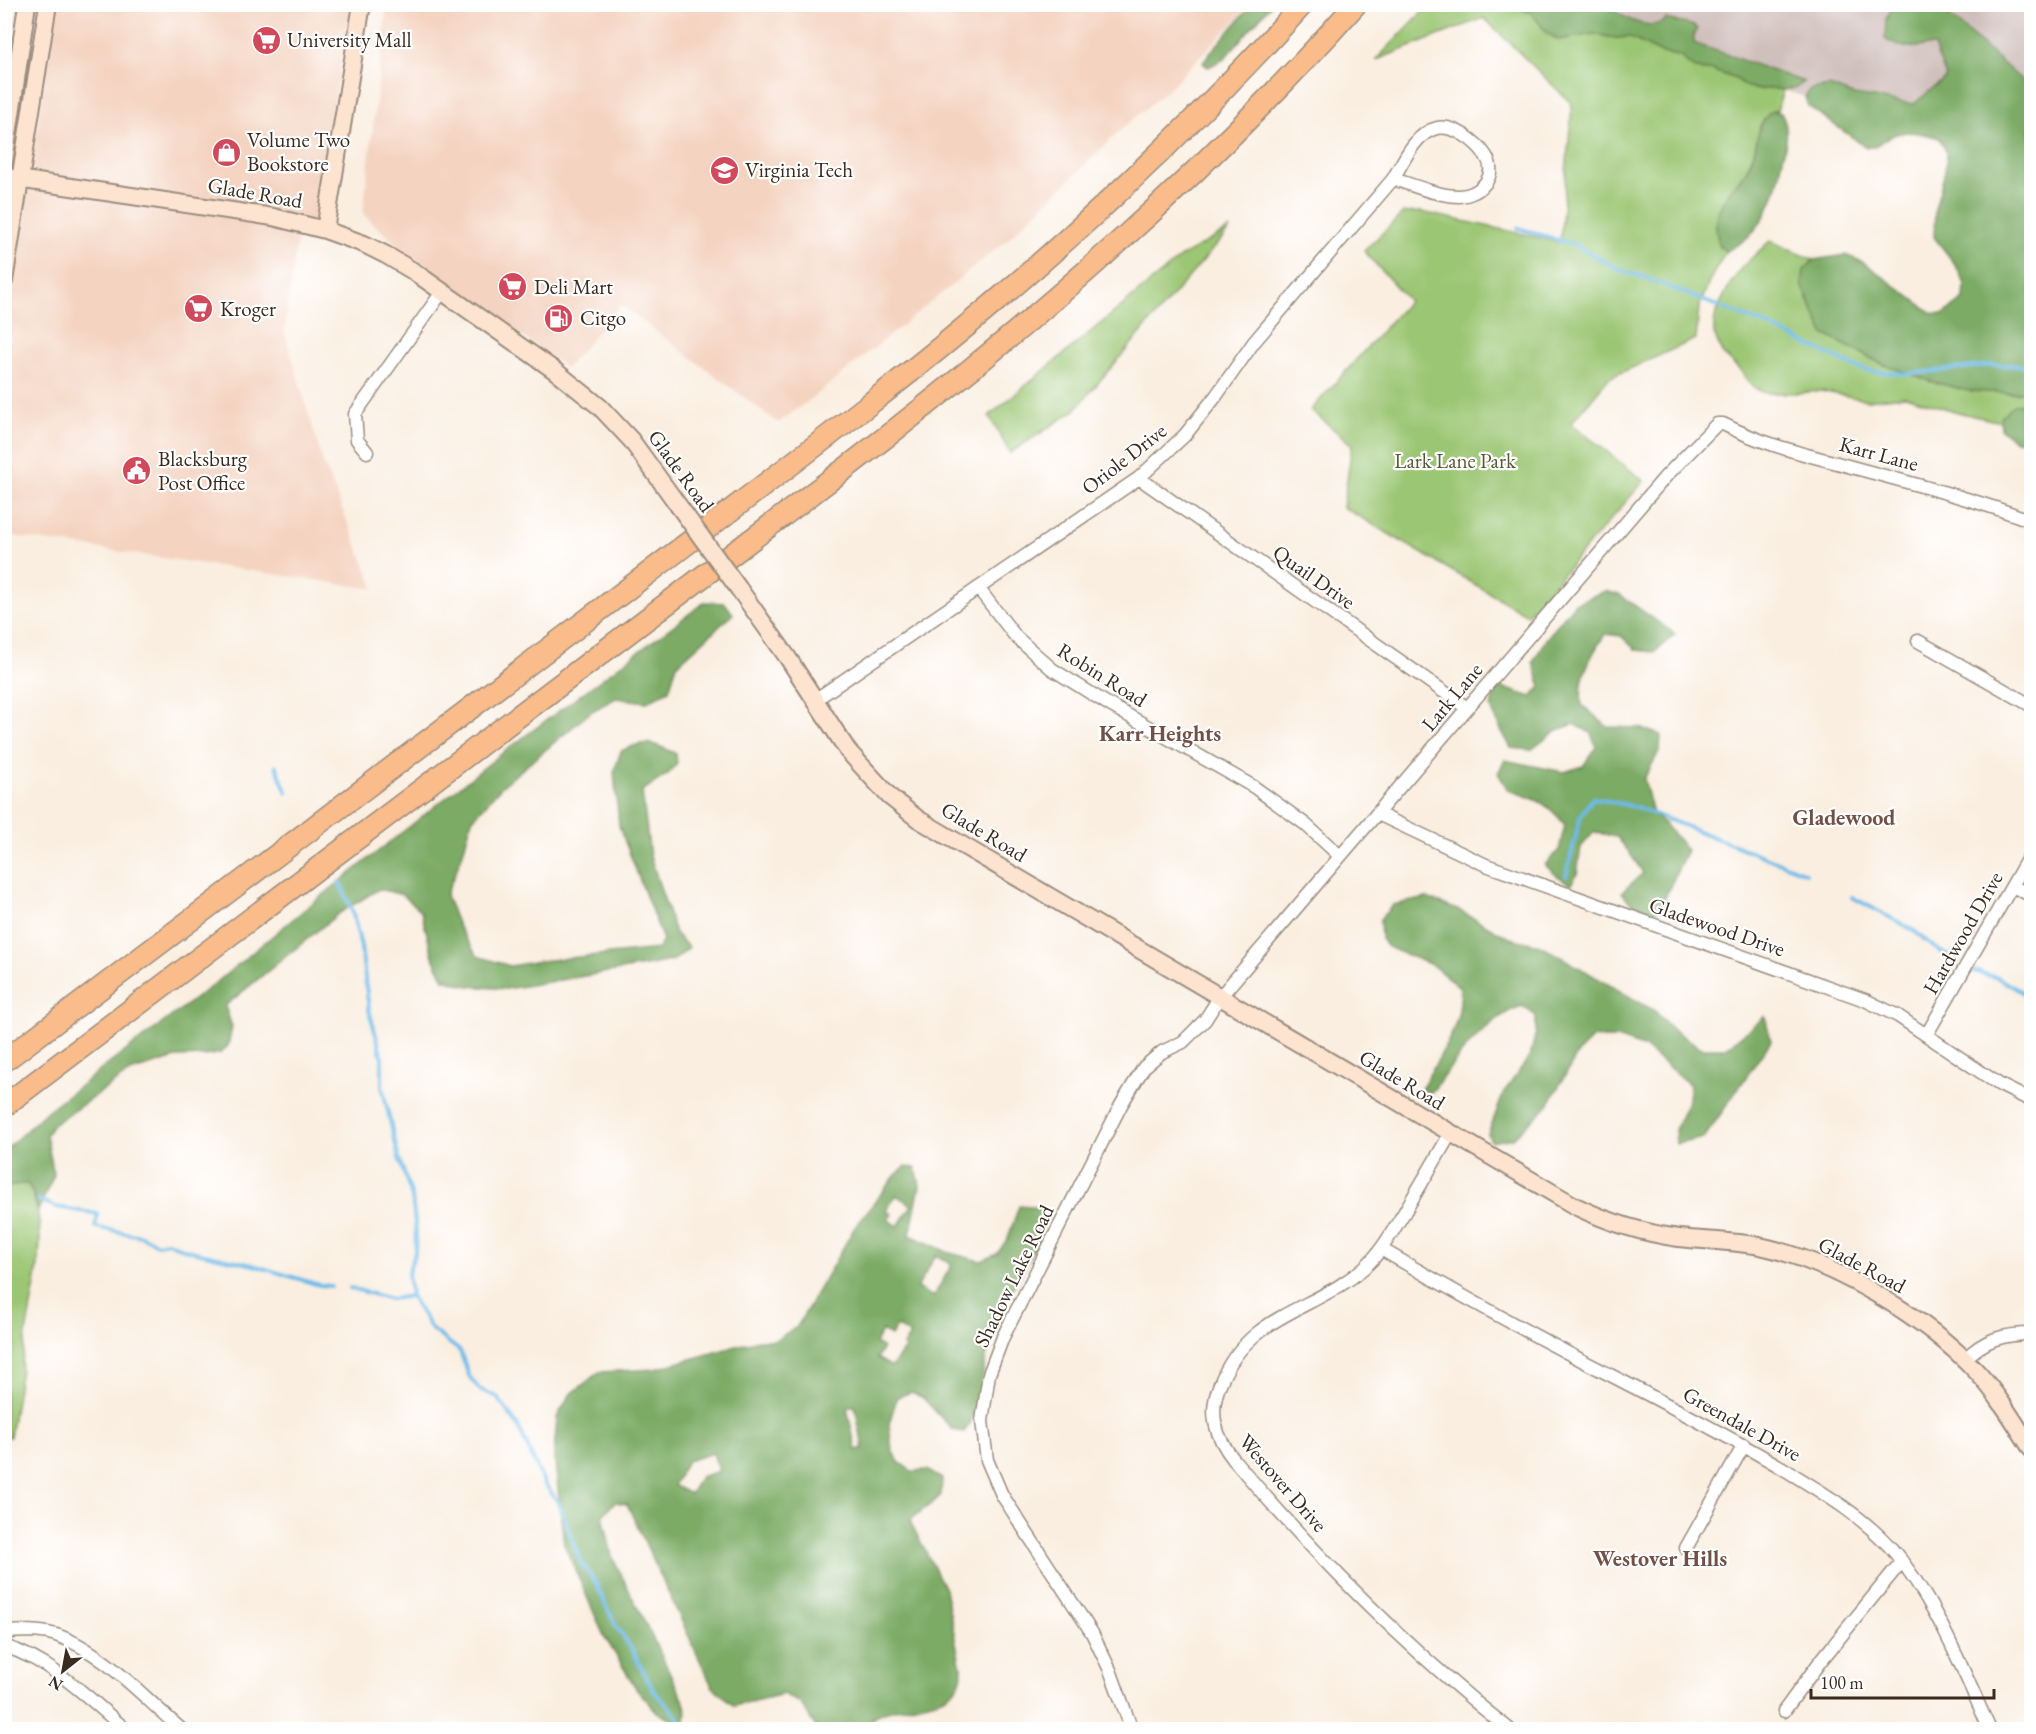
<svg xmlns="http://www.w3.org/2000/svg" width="2036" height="1734" font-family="'EB Garamond',serif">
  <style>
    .built { fill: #f4d3c0 }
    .industrial { fill: #d0c0bc }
    .green { fill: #9bc673; stroke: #6b7848; stroke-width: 1.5 }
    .forest { fill: #7cab65; stroke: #5c6a42; stroke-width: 1.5; fill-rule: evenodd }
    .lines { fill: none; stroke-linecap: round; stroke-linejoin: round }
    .stream { stroke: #6dbbe8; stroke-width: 4 }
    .street-casing { stroke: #9a8c7f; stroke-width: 15 }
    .secondary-casing { stroke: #9a8c7f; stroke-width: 20 }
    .highway-casing { stroke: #9a8c7f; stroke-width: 24 }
    .street { stroke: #fff; stroke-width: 12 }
    .secondary { stroke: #fde4d0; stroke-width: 16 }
    .highway { stroke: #f9bc8a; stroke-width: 21 }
    .secondary-bridge-casing { stroke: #9a8c7f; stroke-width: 20; stroke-linecap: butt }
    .secondary-bridge { stroke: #fde4d0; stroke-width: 16 }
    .labels { text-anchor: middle; stroke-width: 4.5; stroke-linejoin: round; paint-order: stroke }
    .poi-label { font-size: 21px; fill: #3b2a1e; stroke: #fff; text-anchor: start }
    .street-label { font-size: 21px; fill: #3b2a1e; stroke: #fff }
    .park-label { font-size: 21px; fill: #585938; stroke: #fff }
    .neighbourhood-label { font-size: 22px; font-weight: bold; fill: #715045; stroke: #fff }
  </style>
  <rect width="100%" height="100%" fill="#fff"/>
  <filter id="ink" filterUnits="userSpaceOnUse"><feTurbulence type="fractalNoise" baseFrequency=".0167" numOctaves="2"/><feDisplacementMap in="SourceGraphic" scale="12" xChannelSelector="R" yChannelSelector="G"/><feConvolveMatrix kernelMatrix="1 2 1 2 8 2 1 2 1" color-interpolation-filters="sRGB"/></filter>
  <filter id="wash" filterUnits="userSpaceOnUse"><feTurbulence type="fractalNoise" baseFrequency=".008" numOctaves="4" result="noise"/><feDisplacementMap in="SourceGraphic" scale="24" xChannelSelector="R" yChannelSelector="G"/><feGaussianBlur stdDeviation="1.35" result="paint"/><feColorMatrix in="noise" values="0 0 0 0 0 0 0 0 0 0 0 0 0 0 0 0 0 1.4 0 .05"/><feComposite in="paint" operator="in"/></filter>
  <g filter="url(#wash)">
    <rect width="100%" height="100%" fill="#faeee0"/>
    <path class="built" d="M5 4 15 5 5 76 4 5Z
      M56 5H351L311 239 298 235 284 330 323 462 375 589 5 535 4 327 24 214Z
      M387 5V4L1251 5 1167 90 1124 127 1006 241 815 396 778 423 621 305 566 368 400 248 363 214Z"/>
    <path class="industrial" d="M1608 4 1894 5 1886 19 1908 49 1920 45 1934 46 1947 76 1914 104 1853 95 1829 86 1810 90 1805 97 1783 90 1796 88 1803 82 1694 42V35L1661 24 1651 27 1622 15 1607 7Z
      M1937 5H2031V88L2017 74Z"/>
    <path class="green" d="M1429 5C1453 5 1513 0 1531 13 1541 21 1545 32 1558 40L1593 34 1615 38 1629 37 1662 53 1680 56 1688 64 1712 70 1738 80 1745 86 1759 90 1771 88 1783 90 1777 111H1772L1760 125 1757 145 1743 178 1723 201 1719 246 1726 251 1711 278 1699 307 1696 339 1609 378 1571 423 1644 481 1527 615 1343 507 1352 445 1311 410 1409 301 1364 251 1403 213 1422 212 1560 242 1572 104 1484 18 1376 60Z
      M1230 229 1074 411 1010 453 989 416 1182 256Z
      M1770 241 1814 260 1804 270 1807 297 1824 334 1882 364 1930 381 1969 391 2012 393 2031 391V429L1961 413 1905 396 1867 400 1821 391 1796 393H1765L1752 387 1740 370 1722 353 1714 334V324L1716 312 1729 286 1742 267Z
      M18 1184H28C51 1228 35 1282 27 1328 22 1364 16 1401 10 1437H5V1188Z"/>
    <path class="forest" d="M1252 5H1271L1223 60 1208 67 1203 63 1208 55Z
      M1511 5H1608L1607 7C1623 16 1650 34 1666 19L1694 26 1698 29 1694 35V43L1804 82 1796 88 1783 90 1771 88 1759 90 1745 86 1738 80 1712 70 1702 71 1688 64 1680 56 1662 53 1629 37 1615 38 1593 34 1558 40 1547 33 1531 13Z
      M1894 5H1937L2031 88V391L2012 393 1969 391 1930 381 1882 364 1824 334 1802 285 1804 270 1814 260 1845 255 1863 262 1932 313 1944 314 1964 299 1965 284 1955 264 1934 237 1935 209 1945 171 1947 153 1939 138C1913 130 1896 128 1875 147H1866L1808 106 1805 97 1810 90 1829 86 1853 95 1914 104 1946 77 1934 46C1912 45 1906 53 1885 39L1886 19Z
      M1772 111 1781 113C1790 129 1786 141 1783 158 1777 196 1764 235 1726 251L1719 246C1717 235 1714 224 1718 213 1724 193 1742 181 1751 162 1758 144 1756 123 1772 111Z
      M2031 403V441L2014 440 2001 429 2000 417 2015 404Z
      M1605 591 1620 595 1675 634 1655 652 1636 650 1621 636 1605 634C1590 657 1578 678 1582 705L1608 727 1640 728 1661 735 1660 750 1644 779 1653 814 1665 824 1687 850 1659 910C1643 913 1630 906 1622 892L1643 873 1629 852 1617 837 1594 832 1581 847 1577 874 1571 885 1556 875 1545 865 1559 850 1565 825C1547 802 1536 799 1508 790L1498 773 1505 760 1564 772 1583 766 1596 748 1591 733 1574 724 1556 731 1531 750 1511 748 1500 728 1491 708 1495 685 1531 697 1541 687 1533 662 1546 639 1575 603Z
      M705 602 725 603 733 614 677 665 669 690 647 702 616 698 592 711 501 787 472 820 462 856 446 895 458 926 477 956 510 966 540 961 658 949 663 940 619 826 614 772 621 751C645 739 653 742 676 754L677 764 668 774 642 791 650 856 675 933 689 948 674 960 651 965 506 989 468 986 444 979 434 960 421 912 403 895 379 889 338 914 225 1006 232 1027 228 1046 221 1053 205 1056 179 1057 130 1072 53 1125 46 1135 54 1175 38 1211 35 1197 28 1184H18L5 1188V1150L48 1110 218 981 304 910 501 754Z
      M1427 898 1460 911 1510 938 1540 945 1655 1011 1672 1029 1701 1048H1726L1765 1016 1771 1041 1704 1138 1676 1144 1675 1130 1687 1104 1690 1085 1645 1048 1617 1038H1593L1578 1053 1548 1105 1513 1138 1491 1142 1488 1134 1504 1092 1530 1056 1536 1032V1016L1522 1006C1485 1018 1453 1063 1431 1093L1421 1089C1438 1058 1464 1025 1460 988L1432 965 1387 947 1381 939 1380 919 1393 905Z
      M905 1167 916 1168 920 1186 910 1235 950 1253 981 1261 997 1254 1008 1238 1019 1206 1043 1208 1041 1237 1004 1305 987 1353 976 1409 970 1424 964 1432 953 1430 923 1398 912 1392 897 1397 889 1424 892 1450 899 1462 912 1471 927 1470 942 1479 941 1495C932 1505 920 1511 910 1521L945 1589 962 1672C960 1710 898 1701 876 1716 871 1719 866 1725 863 1729H817L801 1704 784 1694 734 1706 712 1686 627 1504 615 1502 603 1515 612 1556 683 1699 687 1712 684 1728 657 1712 636 1688 604 1636 564 1544 554 1453 557 1417 570 1395 599 1372 655 1369 758 1340H775L797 1327 855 1227 895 1176ZM896 1195 912 1205 898 1226 888 1220 892 1214 886 1211ZM936 1255 952 1265 933 1297 917 1288ZM897 1326 910 1335 903 1346 905 1348 892 1367 877 1358 883 1348 875 1343 882 1331 891 1336ZM855 1406 863 1448 856 1450 847 1408ZM713 1453 719 1471 700 1477 690 1494 674 1485 687 1461Z"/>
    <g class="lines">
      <path class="stream" d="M1518 228 1575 245 1622 271 1644 277 1773 328 1853 366 1869 371 1909 374 1992 365 2032 366
        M276 766 287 793
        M1566 876 1581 815 1593 798 1636 807 1806 873
        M339 882 352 910 361 947 369 1010 382 1057V1086L398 1155 412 1197 416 1231 415 1252 408 1273 411 1296 432 1330 460 1351 469 1376 479 1389 497 1397 518 1426 544 1483 558 1502 581 1563 598 1586V1589L615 1624 632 1650 653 1690 678 1717 685 1730
        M1852 897 1913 930 1935 948 1957 961
        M1974 971 1998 978 2032 998
        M39 1200 56 1207 98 1214 95 1227 141 1236 157 1244 168 1242 183 1249 253 1265 319 1285 331 1286
        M350 1288 391 1299 411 1296"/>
    </g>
  </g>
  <g filter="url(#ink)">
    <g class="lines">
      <defs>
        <path id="street" d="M367 452 357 440 355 414 442 292
          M1139 478 1467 708
          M978 588 1016 637 1052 669 1108 704 1254 787 1305 824 1340 856
          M1918 641 2032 706
          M815 700 1139 478 1185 435 1216 396 1254 342 1393 179C1414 185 1437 196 1459 196 1480 195 1499 176 1486 156 1477 142 1454 124 1437 128 1415 133 1403 162 1393 179
          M1378 814 1486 865 1865 1000 1898 1016 2000 1085 2032 1101
          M2012 886 2032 896
          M1927 1034 2032 851
          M1450 1134C1435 1161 1419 1187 1404 1213 1393 1230 1384 1248 1370 1262 1320 1312 1250 1309 1220 1384 1208 1413 1215 1436 1234 1460 1317 1558 1409 1650 1510 1730
          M1381 1249C1460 1295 1539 1339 1620 1380 1676 1409 1730 1437 1784 1469 1821 1492 1860 1514 1890 1547 1933 1595 1963 1670 1990 1730
          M1964 1360C1984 1339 2004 1334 2032 1334
          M1686 1548 1744 1445
          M4 1632C22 1631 39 1630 56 1635 102 1650 145 1699 182 1730
          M4 1646C52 1661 89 1698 126 1730
          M1784 1711 1819 1663 1902 1561
          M1132 1730 1110 1670 1092 1633 1002 1495 987 1460 982 1421 989 1374 1003 1337 1121 1105 1144 1067 1162 1052 1183 1042 1205 1020 1219 998 1666 476 1717 424H1723C1764 445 1804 454 1848 466 1910 483 1971 498 2032 521"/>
        <path id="secondary" d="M4 162 27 4
          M4 177 273 217 325 230 364 244 386 255 413 271 554 370 600 407 631 440 678 505
          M325 230 362 4
          M4 281 48 4
          M739 589 788 658 848 751 890 797 918 819 1575 1206C1608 1222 1642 1233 1679 1238 1706 1241 1733 1241 1760 1246 1834 1262 1926 1317 1977 1372 1999 1396 2015 1423 2032 1450"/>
        <path id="highway" d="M4 1061C217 901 430 739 642 578 763 485 885 396 1001 297 1108 206 1209 108 1303 4
          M4 1106 846 468C1028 328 1203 177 1356 4"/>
      </defs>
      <use href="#street" class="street-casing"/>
      <use href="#secondary" class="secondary-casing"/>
      <use href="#highway" class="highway-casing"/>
      <use href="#street" class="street"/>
      <use href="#secondary" class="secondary"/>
      <use href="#highway" class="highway"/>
      <defs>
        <path id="secondary-bridge" d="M678 505 739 589"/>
      </defs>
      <use href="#secondary-bridge" class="secondary-bridge-casing"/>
      <use href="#secondary-bridge" class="secondary-bridge"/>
    </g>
  </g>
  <defs>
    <symbol id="supermarket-disc" viewBox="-11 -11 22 22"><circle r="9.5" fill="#d1495b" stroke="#fff"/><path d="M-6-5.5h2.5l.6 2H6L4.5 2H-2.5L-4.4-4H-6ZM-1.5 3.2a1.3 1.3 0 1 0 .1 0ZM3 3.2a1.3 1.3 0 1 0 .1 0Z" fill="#fff"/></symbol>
    <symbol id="shop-disc" viewBox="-11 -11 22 22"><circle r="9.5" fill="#d1495b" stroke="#fff"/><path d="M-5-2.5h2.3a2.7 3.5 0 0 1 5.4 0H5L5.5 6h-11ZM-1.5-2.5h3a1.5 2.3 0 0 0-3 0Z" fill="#fff"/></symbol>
    <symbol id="university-disc" viewBox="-11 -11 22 22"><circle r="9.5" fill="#d1495b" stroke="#fff"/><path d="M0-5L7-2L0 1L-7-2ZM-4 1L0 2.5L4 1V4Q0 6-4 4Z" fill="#fff"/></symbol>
    <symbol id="fuel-disc" viewBox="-11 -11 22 22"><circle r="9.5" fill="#d1495b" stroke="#fff"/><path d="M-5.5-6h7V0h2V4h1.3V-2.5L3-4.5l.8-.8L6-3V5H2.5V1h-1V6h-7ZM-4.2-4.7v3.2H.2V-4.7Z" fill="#fff"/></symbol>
    <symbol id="civic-disc" viewBox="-11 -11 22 22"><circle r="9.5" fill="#d1495b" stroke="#fff"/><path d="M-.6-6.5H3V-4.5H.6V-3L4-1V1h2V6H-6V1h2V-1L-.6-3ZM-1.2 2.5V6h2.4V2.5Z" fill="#fff"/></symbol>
  </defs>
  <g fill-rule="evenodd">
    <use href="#supermarket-disc" x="250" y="24" width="33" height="33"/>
    <use href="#shop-disc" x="210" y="136" width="33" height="33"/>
    <use href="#university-disc" x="708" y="154" width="33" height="33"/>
    <use href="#supermarket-disc" x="496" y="270" width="33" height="33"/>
    <use href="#supermarket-disc" x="182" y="292" width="33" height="33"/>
    <use href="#fuel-disc" x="542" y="302" width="33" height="33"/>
    <use href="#civic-disc" x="120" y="454" width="33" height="33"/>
  </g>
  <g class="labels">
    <g class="poi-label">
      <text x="287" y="47">University Mall</text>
      <text x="247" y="147">Volume Two<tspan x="247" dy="24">Bookstore</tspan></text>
      <text x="745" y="177">Virginia Tech</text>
      <text x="534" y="294">Deli Mart</text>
      <text x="220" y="316">Kroger</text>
      <text x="580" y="325">Citgo</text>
      <text x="158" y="466">Blacksburg<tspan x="158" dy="24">Post Office</tspan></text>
    </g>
    <g class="street-label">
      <text transform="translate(255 193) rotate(10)" y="7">Glade Road</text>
      <text transform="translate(1879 454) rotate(15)" y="7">Karr Lane</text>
      <text transform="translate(1124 459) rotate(-38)" y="7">Oriole Drive</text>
      <text transform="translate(681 471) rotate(54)" y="7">Glade Road</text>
      <text transform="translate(1314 577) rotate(35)" y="7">Quail Drive</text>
      <text transform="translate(1102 675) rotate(32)" y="7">Robin Road</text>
      <text transform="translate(1452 697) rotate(-50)" y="7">Lark Lane</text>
      <text transform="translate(984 832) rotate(31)" y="7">Glade Road</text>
      <text transform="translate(1717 927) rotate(19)" y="7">Gladewood Drive</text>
      <text transform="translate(1963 933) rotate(-60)" y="7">Hardwood Drive</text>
      <text transform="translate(1402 1080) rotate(31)" y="7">Glade Road</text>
      <text transform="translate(1862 1265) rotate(28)" y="7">Glade Road</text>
      <text transform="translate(1014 1276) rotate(-64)" y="7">Shadow Lake Road</text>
      <text transform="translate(1742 1424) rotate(29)" y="7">Greendale Drive</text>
      <text transform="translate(1283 1483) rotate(49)" y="7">Westover Drive</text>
    </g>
    <g class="park-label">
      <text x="1455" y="468">Lark Lane Park</text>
    </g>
    <g class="neighbourhood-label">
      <text x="1160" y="741">Karr Heights</text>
      <text x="1844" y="825">Gladewood</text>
      <text x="1660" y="1566">Westover Hills</text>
    </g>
  </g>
  <rect width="2036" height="1734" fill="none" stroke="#fff" stroke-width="24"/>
  <g transform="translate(63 1671) rotate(211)" stroke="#ffffff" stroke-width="4.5" paint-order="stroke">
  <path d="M0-4.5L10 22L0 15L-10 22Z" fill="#3b2a1e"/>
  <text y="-9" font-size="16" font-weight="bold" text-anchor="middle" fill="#3b2a1e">N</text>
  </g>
  <path d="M1811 1689v9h183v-9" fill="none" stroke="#3b2a1e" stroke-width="3"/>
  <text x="1820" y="1689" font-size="18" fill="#3b2a1e" stroke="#ffffff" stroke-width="4.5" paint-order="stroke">100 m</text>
</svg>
